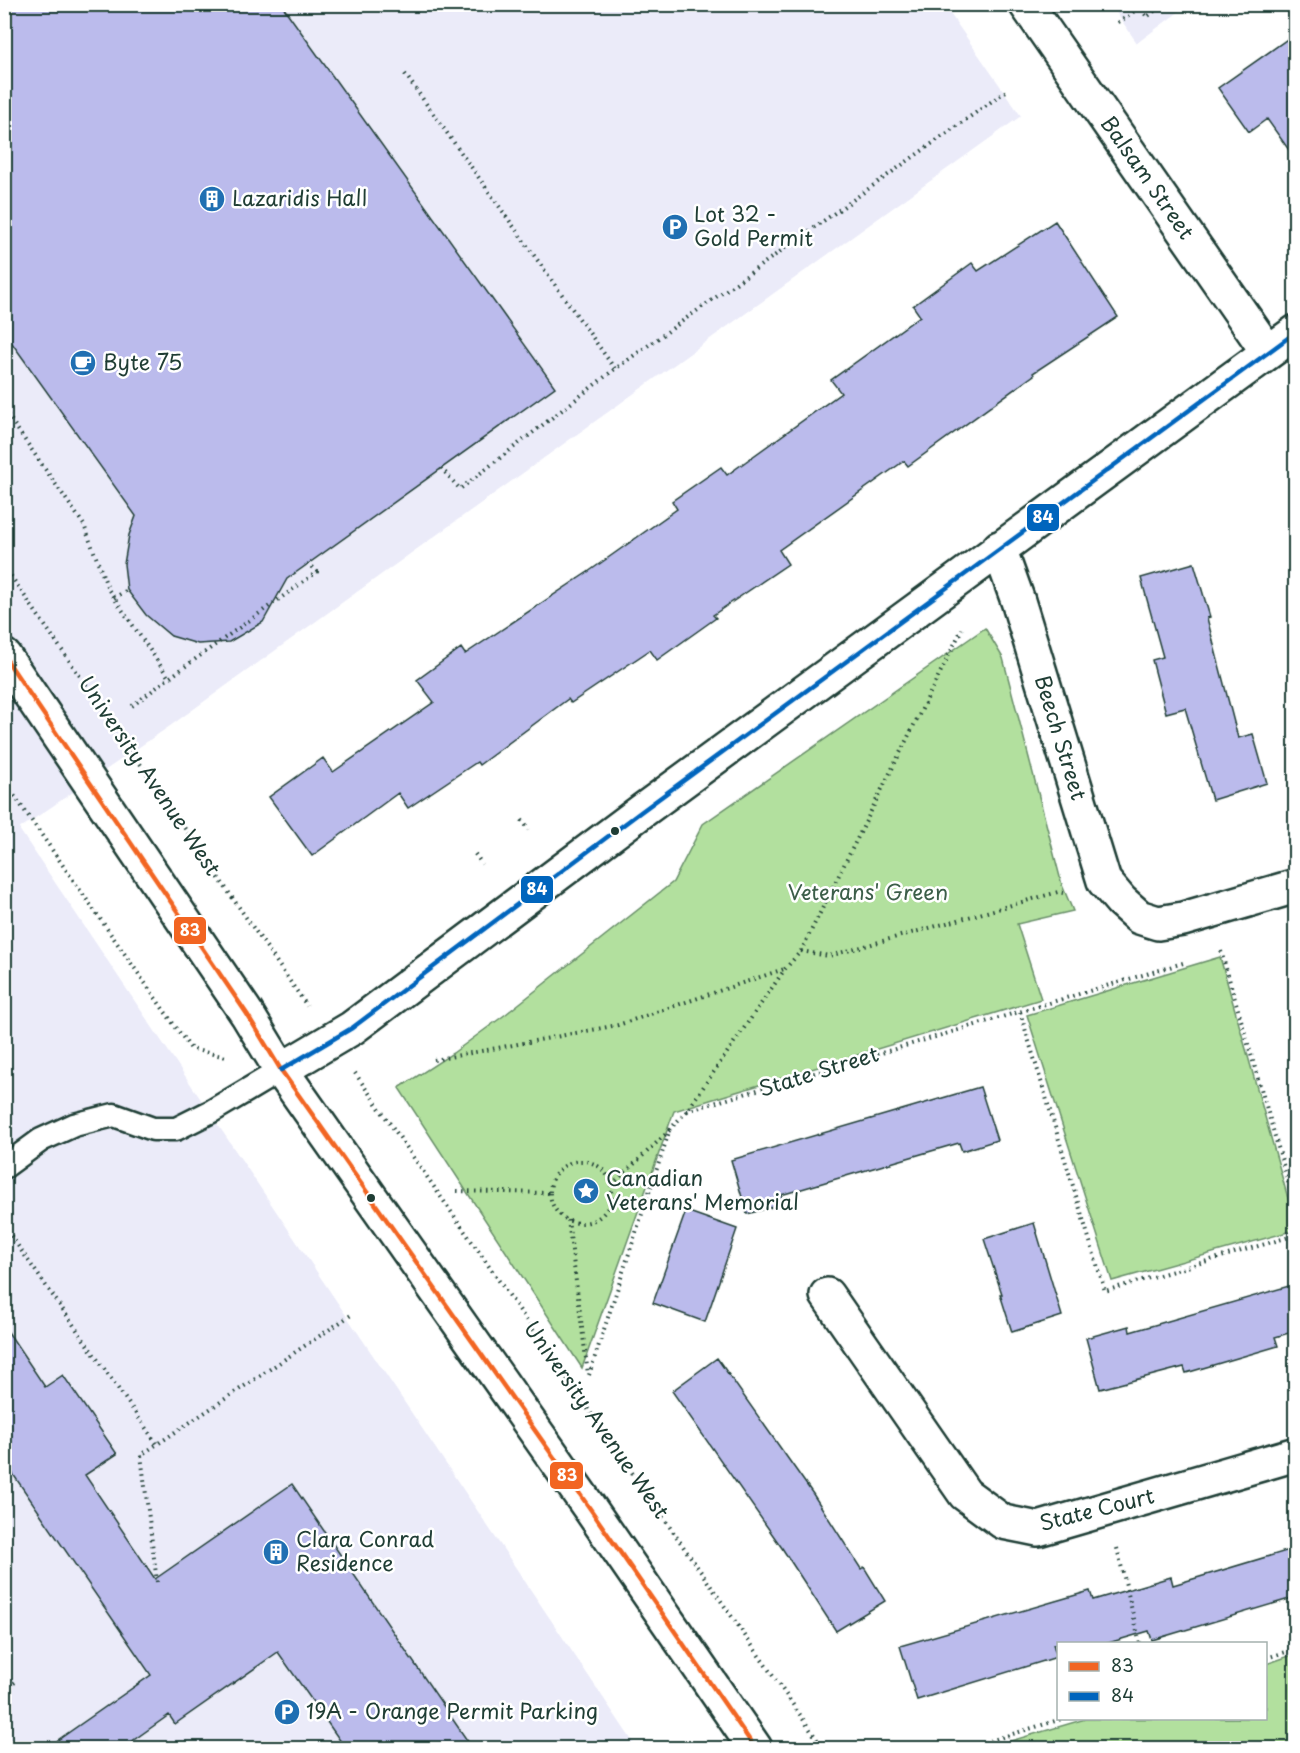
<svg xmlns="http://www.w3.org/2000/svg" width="1300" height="1753" font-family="'Playpen Sans',sans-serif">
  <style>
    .built { fill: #ebebf9 }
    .green { fill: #b2e09e; stroke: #688e69; stroke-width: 1.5 }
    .building { fill: #bbbbec; stroke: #1f3d34; stroke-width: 1.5 }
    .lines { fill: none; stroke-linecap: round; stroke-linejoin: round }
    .lane-casing { stroke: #1f3d34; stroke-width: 27 }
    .street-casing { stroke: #1f3d34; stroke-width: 38 }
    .secondary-casing { stroke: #1f3d34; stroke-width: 38 }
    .path { stroke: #1f3d34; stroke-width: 4; stroke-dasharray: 1.5 4.5; stroke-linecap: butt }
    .lane { stroke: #fff; stroke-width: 22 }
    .street { stroke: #fff; stroke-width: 33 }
    .secondary { stroke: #fff; stroke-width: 33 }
    .bus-1-casing { stroke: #fff; stroke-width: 9 }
    .bus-2-casing { stroke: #fff; stroke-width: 9 }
    .bus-1 { stroke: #f26522; stroke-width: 4.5 }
    .bus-2 { stroke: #0065bd; stroke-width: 4.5 }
    .bus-dot { fill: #1f3d34; stroke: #fff; stroke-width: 2 }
    .labels { text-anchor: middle; stroke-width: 5; stroke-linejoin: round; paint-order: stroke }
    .street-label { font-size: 21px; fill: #1f3d34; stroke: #fff }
    .poi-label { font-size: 21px; fill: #1f3d34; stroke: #fff; text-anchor: start }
    .park-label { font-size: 21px; fill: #3c5e49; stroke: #fff }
    .line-badge { stroke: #fff; stroke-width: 2 }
    .badge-label { font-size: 16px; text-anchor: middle; font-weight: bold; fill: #fff }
  </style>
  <rect width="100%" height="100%" fill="#fff"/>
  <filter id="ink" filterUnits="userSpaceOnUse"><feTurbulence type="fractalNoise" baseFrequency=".0167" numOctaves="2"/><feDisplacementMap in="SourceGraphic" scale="12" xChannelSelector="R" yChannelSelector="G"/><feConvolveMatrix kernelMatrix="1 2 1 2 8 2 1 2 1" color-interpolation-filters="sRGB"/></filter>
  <g filter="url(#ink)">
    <path class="built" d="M5 5H944L1021 116 170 726 19 829 637 1748H5Z
      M1111 5H1188L1137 43Z"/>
    <path class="green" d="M985 628 1003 658 1062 885 1073 911 1017 924 1041 999 674 1111 582 1368 399 1088 453 1053 506 1014 673 882 703 824Z
      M1220 957 1295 1223V1230L1112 1281 1027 1015Z
      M1295 1654V1748H987L1085 1719 1266 1718V1664Z"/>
    <path class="building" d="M4 4H281L555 387 287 579 263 622 229 642 198 644 171 636 146 615 127 590 124 564 129 535 136 516 4 332Z
      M1296 33V160L1267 119 1249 132 1218 88Z
      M1055 221 1118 317 1033 373 1034 375 908 466 904 461 779 550 788 564 713 615 716 618 657 660 650 650 571 703 568 699 479 765 477 762 408 808 398 793 312 856 269 797 323 758 333 772 434 702 417 680 461 648 465 654 588 572 677 509 672 501 721 467 727 475 841 393 831 380 920 316 913 306 972 263 978 271Z
      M1194 563 1210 617 1207 618 1238 738 1253 734 1267 783 1212 800 1185 708 1166 713 1152 660 1163 657 1141 578Z
      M980 1087 997 1140 962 1151 959 1143 781 1195 784 1204 747 1214 731 1160Z
      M686 1211 737 1229 705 1322 653 1303Z
      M1034 1223 1062 1316 1012 1332 1000 1294H1002L984 1239Z
      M1296 1284V1331L1275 1337 1278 1346 1186 1373 1184 1367 1100 1389 1086 1338 1129 1326 1130 1332Z
      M4 1326 45 1387 63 1375 117 1454 85 1475 155 1579 292 1484 473 1749H346L278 1652 175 1724 169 1715 121 1749H45L151 1675 4 1461Z
      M717 1358 813 1494 861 1569 864 1567 885 1601 836 1631 782 1548 672 1391Z
      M1296 1548V1597L1152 1640 1149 1631 1105 1644H1053L1057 1657 917 1700 900 1646 1090 1591 1093 1600 1171 1577 1173 1585Z"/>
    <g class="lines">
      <defs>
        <path id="lane" d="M4 1167 41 1140 74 1125 114 1115 153 1129H176L212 1111 281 1070"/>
        <path id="street" d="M1026 4 1268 352
          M999 548 1018 601 1104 881 1121 901 1139 917 1158 923 1183 919 1296 886
          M281 1070 352 1028 642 811 1296 332
          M827 1295 965 1494 1003 1522 1038 1529 1296 1454"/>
        <path id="secondary" d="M4 656 247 1014 281 1070 591 1510 755 1748"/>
      </defs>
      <use href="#lane" class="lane-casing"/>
      <use href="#street" class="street-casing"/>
      <use href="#secondary" class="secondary-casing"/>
      <path class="path" d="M1138 4 1147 17 1163 4
        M1118 23 1140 7
        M405 74 615 369 1009 89
        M4 410 84 525 108 589 169 678 317 572 309 563
        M441 468 460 489 615 369
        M4 566 307 1006
        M114 598 127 590
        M132 706 169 678
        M4 781 191 1049 226 1057
        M522 820 529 830
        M475 854 482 864
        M801 951 829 956 1058 892 1063 893
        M1221 951 1296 1209
        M1020 1012 1105 1291 1296 1235
        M434 1060 618 1025 784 969
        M355 1073 823 1748
        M687 1111 1183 963
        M550 1192a31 31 0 1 1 62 0a31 31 0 1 1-62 0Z
        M612 1185 670 1130
        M457 1191 550 1193
        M568 1220 588 1374
        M4 1226 157 1444
        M589 1375 670 1129 686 1112 785 969 801 951 962 629
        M1117 1548 1140 1644
        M157 1582 141 1455 351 1315
        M1266 1658 1296 1649
        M4 1690 18 1680
        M967 1748 1065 1718"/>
      <use href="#lane" class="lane"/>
      <use href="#street" class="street"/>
      <use href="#secondary" class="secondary"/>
      <defs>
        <path id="bus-1" d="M4 656 247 1014 281 1070 591 1510 755 1748"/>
        <path id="bus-2" d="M281 1070 352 1028 642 811 1296 332"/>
      </defs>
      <use href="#bus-1" class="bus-1-casing"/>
      <use href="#bus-2" class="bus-2-casing"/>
      <use href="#bus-1" class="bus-1"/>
      <use href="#bus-2" class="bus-2"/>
    </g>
  </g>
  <defs>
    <symbol id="building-disc" viewBox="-11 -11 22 22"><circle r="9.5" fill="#1f6fb2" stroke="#fff"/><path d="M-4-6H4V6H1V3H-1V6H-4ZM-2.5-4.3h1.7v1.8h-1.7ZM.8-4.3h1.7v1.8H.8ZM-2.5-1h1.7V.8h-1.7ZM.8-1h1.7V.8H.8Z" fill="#fff"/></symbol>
    <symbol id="parking-disc" viewBox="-11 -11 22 22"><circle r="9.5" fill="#1f6fb2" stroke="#fff"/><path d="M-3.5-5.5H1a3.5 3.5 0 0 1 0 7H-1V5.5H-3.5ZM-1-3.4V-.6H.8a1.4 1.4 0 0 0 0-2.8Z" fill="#fff"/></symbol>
    <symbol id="cafe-disc" viewBox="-11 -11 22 22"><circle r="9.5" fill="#1f6fb2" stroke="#fff"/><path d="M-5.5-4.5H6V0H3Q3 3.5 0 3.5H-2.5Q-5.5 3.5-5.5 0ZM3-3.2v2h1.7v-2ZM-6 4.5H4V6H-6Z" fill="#fff"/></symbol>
    <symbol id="sight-disc" viewBox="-11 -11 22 22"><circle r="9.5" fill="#1f6fb2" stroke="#fff"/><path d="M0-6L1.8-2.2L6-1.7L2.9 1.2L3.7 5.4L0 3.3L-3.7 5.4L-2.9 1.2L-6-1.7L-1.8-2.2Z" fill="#fff"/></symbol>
  </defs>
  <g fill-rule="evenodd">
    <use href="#building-disc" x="197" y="184" width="30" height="30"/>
    <use href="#parking-disc" x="660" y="212" width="30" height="30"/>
    <use href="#cafe-disc" x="68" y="348" width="30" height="30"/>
    <use href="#sight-disc" x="571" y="1176" width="30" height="30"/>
    <use href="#building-disc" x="261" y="1537" width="30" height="30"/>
    <use href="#parking-disc" x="272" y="1697" width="30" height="30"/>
  </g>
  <g class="bus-dot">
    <circle cx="615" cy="831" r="5"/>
    <circle cx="371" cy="1198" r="5"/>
  </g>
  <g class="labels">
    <g class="street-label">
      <text transform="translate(1147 178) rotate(55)" y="7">Balsam Street</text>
      <text transform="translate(1060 738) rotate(73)" y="7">Beech Street</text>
      <text transform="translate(149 776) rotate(56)" y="7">University Avenue West</text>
      <text transform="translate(819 1072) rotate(-17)" y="7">State Street</text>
      <text transform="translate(596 1420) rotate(55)" y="7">University Avenue West</text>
      <text transform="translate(1097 1510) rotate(-14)" y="7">State Court</text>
    </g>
    <g class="poi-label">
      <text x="232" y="206">Lazaridis Hall</text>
      <text x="694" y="222">Lot 32 -<tspan x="694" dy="24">Gold Permit</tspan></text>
      <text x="103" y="370">Byte 75</text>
      <text x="606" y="1186">Canadian<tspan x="606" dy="24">Veterans' Memorial</tspan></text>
      <text x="296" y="1547">Clara Conrad<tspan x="296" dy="24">Residence</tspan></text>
      <text x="306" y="1719">19A - Orange Permit Parking</text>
    </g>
    <g class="park-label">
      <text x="868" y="900">Veterans' Green</text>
    </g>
  </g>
  <g class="line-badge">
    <rect x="1026" y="503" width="34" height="29" rx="6" fill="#0065bd"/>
    <rect x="520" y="875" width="34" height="29" rx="6" fill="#0065bd"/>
    <rect x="173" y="916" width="34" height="29" rx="6" fill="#f26522"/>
    <rect x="549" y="1461" width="35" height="29" rx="6" fill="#f26522"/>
  </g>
  <g class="badge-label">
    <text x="1043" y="523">84</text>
    <text x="537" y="895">84</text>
    <text x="190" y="936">83</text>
    <text x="567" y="1481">83</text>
  </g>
  <rect width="1300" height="1753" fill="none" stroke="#fff" stroke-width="24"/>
  <rect x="12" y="12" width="1276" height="1729" fill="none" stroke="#1f3d34" stroke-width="2" filter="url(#ink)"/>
  <rect x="1057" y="1642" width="210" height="78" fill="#ffffff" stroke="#a5b1ae" stroke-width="1.5"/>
  <rect x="1069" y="1662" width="30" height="9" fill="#f26522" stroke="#a5b1ae" stroke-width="1.5"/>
  <text x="1111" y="1672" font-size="18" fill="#1f3d34">83</text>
  <rect x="1069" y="1692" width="30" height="9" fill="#0065bd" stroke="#a5b1ae" stroke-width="1.5"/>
  <text x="1111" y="1702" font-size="18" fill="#1f3d34">84</text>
</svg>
